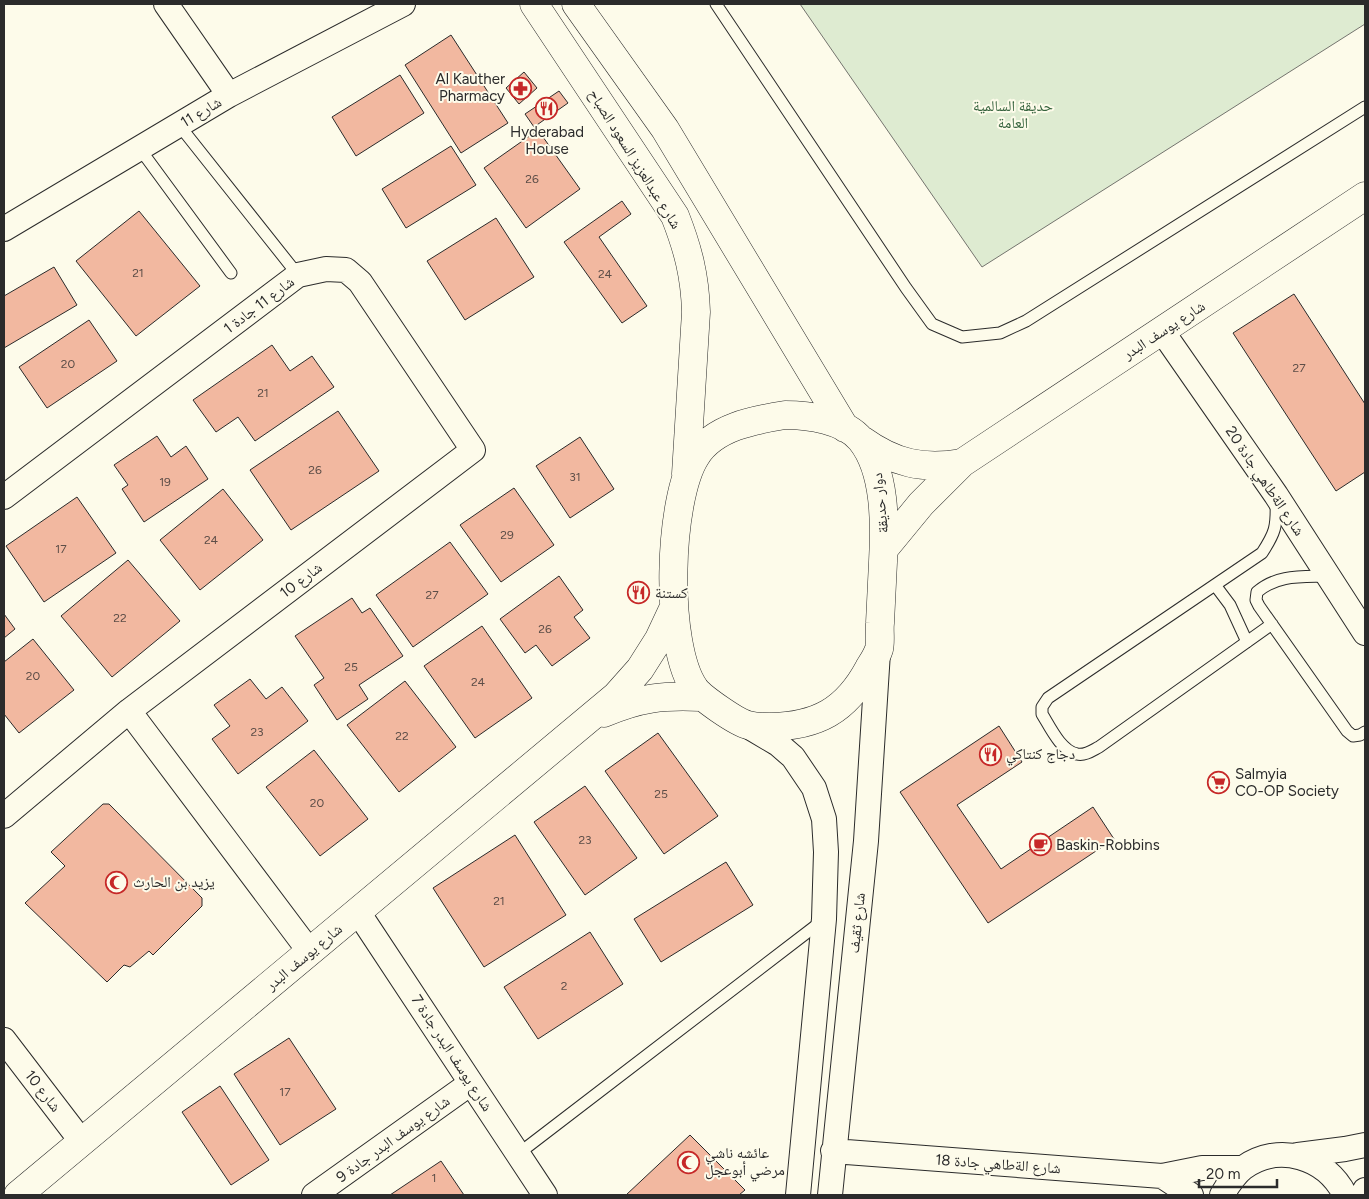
<svg xmlns="http://www.w3.org/2000/svg" width="1369" height="1199" font-family="Figtree,'Noto Naskh Arabic',sans-serif">
  <style>
    .green { fill: #deebd1; stroke: #74746e }
    .building { fill: #f2b8a0; stroke: #2b2b2b }
    .lines { fill: none; stroke-linecap: round; stroke-linejoin: round }
    .lane-casing { stroke: #2b2b2b; stroke-width: 13 }
    .street-casing { stroke: #2b2b2b; stroke-width: 26 }
    .secondary-casing { stroke: #2b2b2b; stroke-width: 29 }
    .lane { stroke: #fdfbea; stroke-width: 11 }
    .street { stroke: #fdfbea; stroke-width: 24 }
    .secondary { stroke: #fdfbea; stroke-width: 28 }
    .labels { text-anchor: middle; stroke-width: 4; stroke-linejoin: round; paint-order: stroke }
    .number-label { font-size: 12px; fill: #5d4e48 }
    .poi-label { font-size: 15px; fill: #2b2b2b; stroke: #fdfbea; text-anchor: start }
    .park-label { font-size: 15px; fill: #34623c; stroke: #fdfbea }
    .street-label { font-size: 15px; fill: #2b2b2b; stroke: #fdfbea }
  </style>
  <rect width="100%" height="100%" fill="#fdfbea"/>
  <path class="green" d="M800 4H1365V24L982 267Z"/>
  <path class="building" d="M451 35 508 123 461 153 405 65Z
    M524 72 537 88 519 104 506 88Z
    M400 75 424 113 356 156 332 117Z
    M559 91 568 103 534 127 525 114Z
    M538 130 580 189 526 228 484 168Z
    M451 146 476 185 406 228 382 189Z
    M622 201 631 214 599 237 647 306 622 323 564 242Z
    M139 211 200 286 136 336 76 261Z
    M496 218 534 277 465 320 427 261Z
    M54 267 77 305 4 348V296Z
    M1294 294 1365 404V472L1336 491 1233 333Z
    M89 320 117 361 47 408 19 367Z
    M272 345 290 371 312 356 334 387 255 441 238 417 216 432 193 400Z
    M338 411 379 471 291 530 250 470Z
    M157 436 171 457 186 446 208 479 144 522 122 489 128 485 114 465Z
    M580 437 614 489 570 518 536 466Z
    M514 488 554 545 501 582 460 525Z
    M223 489 263 540 200 590 160 540Z
    M77 497 116 553 44 602 6 546Z
    M450 542 488 594 413 647 376 595Z
    M128 560 180 621 112 677 61 616Z
    M559 576 583 610 574 617 590 638 552 666 536 645 525 653 500 619Z
    M352 598 362 613 370 608 403 656 359 685 368 699 337 720 314 685 324 678 295 636Z
    M4 614 15 629 4 638Z
    M482 626 532 698 475 738 424 666Z
    M33 639 74 690 19 733 4 714V662Z
    M250 679 266 699 282 687 308 721 238 774 212 739 230 726 214 705Z
    M405 681 456 747 399 792 347 725Z
    M999 726 1022 762 957 805 1001 869 1093 807 1114 839 988 923 900 792Z
    M658 733 718 816 664 854 605 771Z
    M314 750 368 819 320 856 266 787Z
    M585 786 637 858 585 895 534 822Z
    M103 804H109L202 898V906L153 955 149 951 130 967 124 965 107 982 25 903 65 866 51 852Z
    M515 835 566 915 484 967 433 888Z
    M726 862 753 905 661 962 634 919Z
    M590 932 623 984 538 1039 504 987Z
    M289 1038 336 1109 280 1145 234 1074Z
    M220 1086 269 1160 231 1185 182 1112Z
    M690 1135 745 1190 739 1195H626Z
    M441 1161 464 1195H390Z"/>
  <g class="lines">
    <defs>
      <path id="lane" d="M716 4 906 288 932 324 962 337 1000 333 1026 321 1365 107
        M179 125 298 275
        M140 149 231 273
        M1328 576C1302 577 1278 574 1257 592L1256 600 1259 606 1347 731 1353 736 1360 735 1365 732
        M1215 585 1230 605 1247 642
        M1272 624 1099 747C1093 750 1085 756 1077 754 1061 751 1050 727 1042 714V707L1048 698 1262 553C1275 533 1277 527 1276 502
        M518 1154 822 921"/>
      <path id="street" d="M166 4 229 95
        M4 229 229 95 403 4
        M1162 331 1276 495 1365 633
        M4 497 298 275 326 269 346 270 360 282 473 450 129 711 4 816
        M129 711 310 952
        M746 725 778 744 793 757 814 788 824 819 826 852 824 919 798 1195
        M358 912 545 1195
        M4 1040 82 1142
        M833 1151 1162 1176 1202 1168H1242
        M1298 1155 1345 1149 1365 1145
        M1162 1176 1191 1195
        M314 1195 471 1083
        M830 1195 866 841 878 652
        M1222 1195C1228 1185 1234 1175 1243 1168 1279 1142 1326 1157 1345 1195
        M1363 1195 1365 1190"/>
      <path id="secondary" d="M534 4 675 216C688 249 695 276 696 312L686 474
        M576 4 665 129 845 428
        M785 415C808 415 845 420 861 440 886 471 885 525 883 562 882 582 881 603 880 623 879 631 881 641 879 649 877 656 872 663 869 668 846 711 817 726 770 727 763 727 755 727 748 725 736 722 702 698 695 689 664 646 668 499 696 456 714 427 754 420 785 415Z
        M862 440C894 463 923 470 962 463
        M884 549 921 504 962 463 1365 196
        M604 713C639 698 663 695 701 697
        M18 1195 616 696 640 669 659 639 674 607"/>
    </defs>
    <use href="#lane" class="lane-casing"/>
    <use href="#street" class="street-casing"/>
    <use href="#secondary" class="secondary-casing"/>
    <use href="#lane" class="lane"/>
    <use href="#street" class="street"/>
    <use href="#secondary" class="secondary"/>
  </g>
  <defs>
    <symbol id="pharmacy-ring" viewBox="-11 -11 22 22"><circle r="9.5" fill="#fdfbea" stroke="#c62828" stroke-width="1.5"/><path d="M-2-6h4v4h4v4h-4v4h-4v-4h-4v-4h4Z" fill="#c62828"/></symbol>
    <symbol id="restaurant-ring" viewBox="-11 -11 22 22"><circle r="9.5" fill="#fdfbea" stroke="#c62828" stroke-width="1.5"/><path d="M-5-6h1v4h1v-4h1v4h1v-4h1v5L-1.5 .5V6h-2V.5L-5-1ZM5-6V6H3V1.5H1.5Q1.5-4 5-6Z" fill="#c62828"/></symbol>
    <symbol id="supermarket-ring" viewBox="-11 -11 22 22"><circle r="9.5" fill="#fdfbea" stroke="#c62828" stroke-width="1.5"/><path d="M-6-5.5h2.5l.6 2H6L4.5 2H-2.5L-4.4-4H-6ZM-1.5 3.2a1.3 1.3 0 1 0 .1 0ZM3 3.2a1.3 1.3 0 1 0 .1 0Z" fill="#c62828"/></symbol>
    <symbol id="cafe-ring" viewBox="-11 -11 22 22"><circle r="9.5" fill="#fdfbea" stroke="#c62828" stroke-width="1.5"/><path d="M-5.5-4.5H6V0H3Q3 3.5 0 3.5H-2.5Q-5.5 3.5-5.5 0ZM3-3.2v2h1.7v-2ZM-6 4.5H4V6H-6Z" fill="#c62828"/></symbol>
    <symbol id="mosque-ring" viewBox="-11 -11 22 22"><circle r="9.5" fill="#fdfbea" stroke="#c62828" stroke-width="1.5"/><path d="M3.5-4.9A6 6 0 1 0 3.5 4.9A5 5 0 1 1 3.5-4.9Z" fill="#c62828"/></symbol>
  </defs>
  <g fill-rule="evenodd">
    <use href="#pharmacy-ring" x="508" y="76" width="25" height="25"/>
    <use href="#restaurant-ring" x="534" y="96" width="25" height="25"/>
    <use href="#restaurant-ring" x="626" y="580" width="25" height="25"/>
    <use href="#restaurant-ring" x="978" y="742" width="25" height="25"/>
    <use href="#supermarket-ring" x="1206" y="770" width="25" height="25"/>
    <use href="#cafe-ring" x="1028" y="832" width="25" height="25"/>
    <use href="#mosque-ring" x="104" y="870" width="25" height="25"/>
    <use href="#mosque-ring" x="676" y="1150" width="25" height="25"/>
  </g>
  <g class="labels">
    <g class="number-label">
      <text x="532" y="183">26</text>
      <text x="138" y="277">21</text>
      <text x="605" y="278">24</text>
      <text x="68" y="368">20</text>
      <text x="1299" y="372">27</text>
      <text x="263" y="397">21</text>
      <text x="315" y="474">26</text>
      <text x="575" y="481">31</text>
      <text x="165" y="486">19</text>
      <text x="507" y="539">29</text>
      <text x="211" y="544">24</text>
      <text x="61" y="553">17</text>
      <text x="432" y="599">27</text>
      <text x="120" y="622">22</text>
      <text x="545" y="633">26</text>
      <text x="351" y="671">25</text>
      <text x="33" y="680">20</text>
      <text x="478" y="686">24</text>
      <text x="257" y="736">23</text>
      <text x="402" y="740">22</text>
      <text x="661" y="798">25</text>
      <text x="317" y="807">20</text>
      <text x="585" y="844">23</text>
      <text x="499" y="905">21</text>
      <text x="564" y="990">2</text>
      <text x="285" y="1096">17</text>
      <text x="434" y="1182">1</text>
    </g>
    <g class="poi-label">
      <text x="505" y="84" text-anchor="end">Al Kauther<tspan x="505" dy="17">Pharmacy</tspan></text>
      <text x="547" y="137" text-anchor="middle">Hyderabad<tspan x="547" dy="17">House</tspan></text>
      <text x="655" y="598">كستنة</text>
      <text x="1006" y="759">دجاج كنتاكي</text>
      <text x="1235" y="779">Salmyia<tspan x="1235" dy="17">CO-OP Society</tspan></text>
      <text x="1056" y="850">Baskin-Robbins</text>
      <text x="133" y="887">يزيد بن الحارث</text>
      <text x="705" y="1158">عائشه ناشي<tspan x="705" dy="17">مرضي أبوعجل</tspan></text>
    </g>
    <g class="park-label">
      <text x="1013" y="111">حديقة السالمية<tspan x="1013" dy="17">العامة</tspan></text>
    </g>
    <g class="street-label">
      <text transform="translate(201 112) rotate(-31)" y="5">شارع 11</text>
      <text transform="translate(635 159) rotate(58)" y="5">شارع عبدالعزيز السعود الصباح</text>
      <text transform="translate(259 305) rotate(-37)" y="5">شارع 11 جادة 1</text>
      <text transform="translate(1164 330) rotate(-33)" y="5">شارع يوسف البدر</text>
      <text transform="translate(1265 481) rotate(56)" y="5">شارع الةطاهي جادة 20</text>
      <text transform="translate(880 503) rotate(-96)" y="5">دوار حديقة</text>
      <text transform="translate(301 580) rotate(-37)" y="5">شارع 10</text>
      <text transform="translate(857 923) rotate(-84)" y="5">شارع ثقيف</text>
      <text transform="translate(304 957) rotate(-40)" y="5">شارع يوسف البدر</text>
      <text transform="translate(452 1053) rotate(57)" y="5">شارع يوسف البدر جادة 7</text>
      <text transform="translate(43 1091) rotate(52)" y="5">شارع 10</text>
      <text transform="translate(393 1139) rotate(-36)" y="5">شارع يوسف البدر جادة 9</text>
      <text transform="translate(998 1164) rotate(4)" y="5">شارع الةطاهي جادة 18</text>
    </g>
  </g>
  <rect width="1369" height="1199" fill="none" stroke="#2b2b2b" stroke-width="10"/>
  <path d="M1199 1179v8h78v-8" fill="none" stroke="#2b2b2b" stroke-width="2.5"/>
  <text x="1206" y="1179" font-size="15" fill="#2b2b2b" stroke="#fdfbea" stroke-width="4" paint-order="stroke">20 m</text>
</svg>
